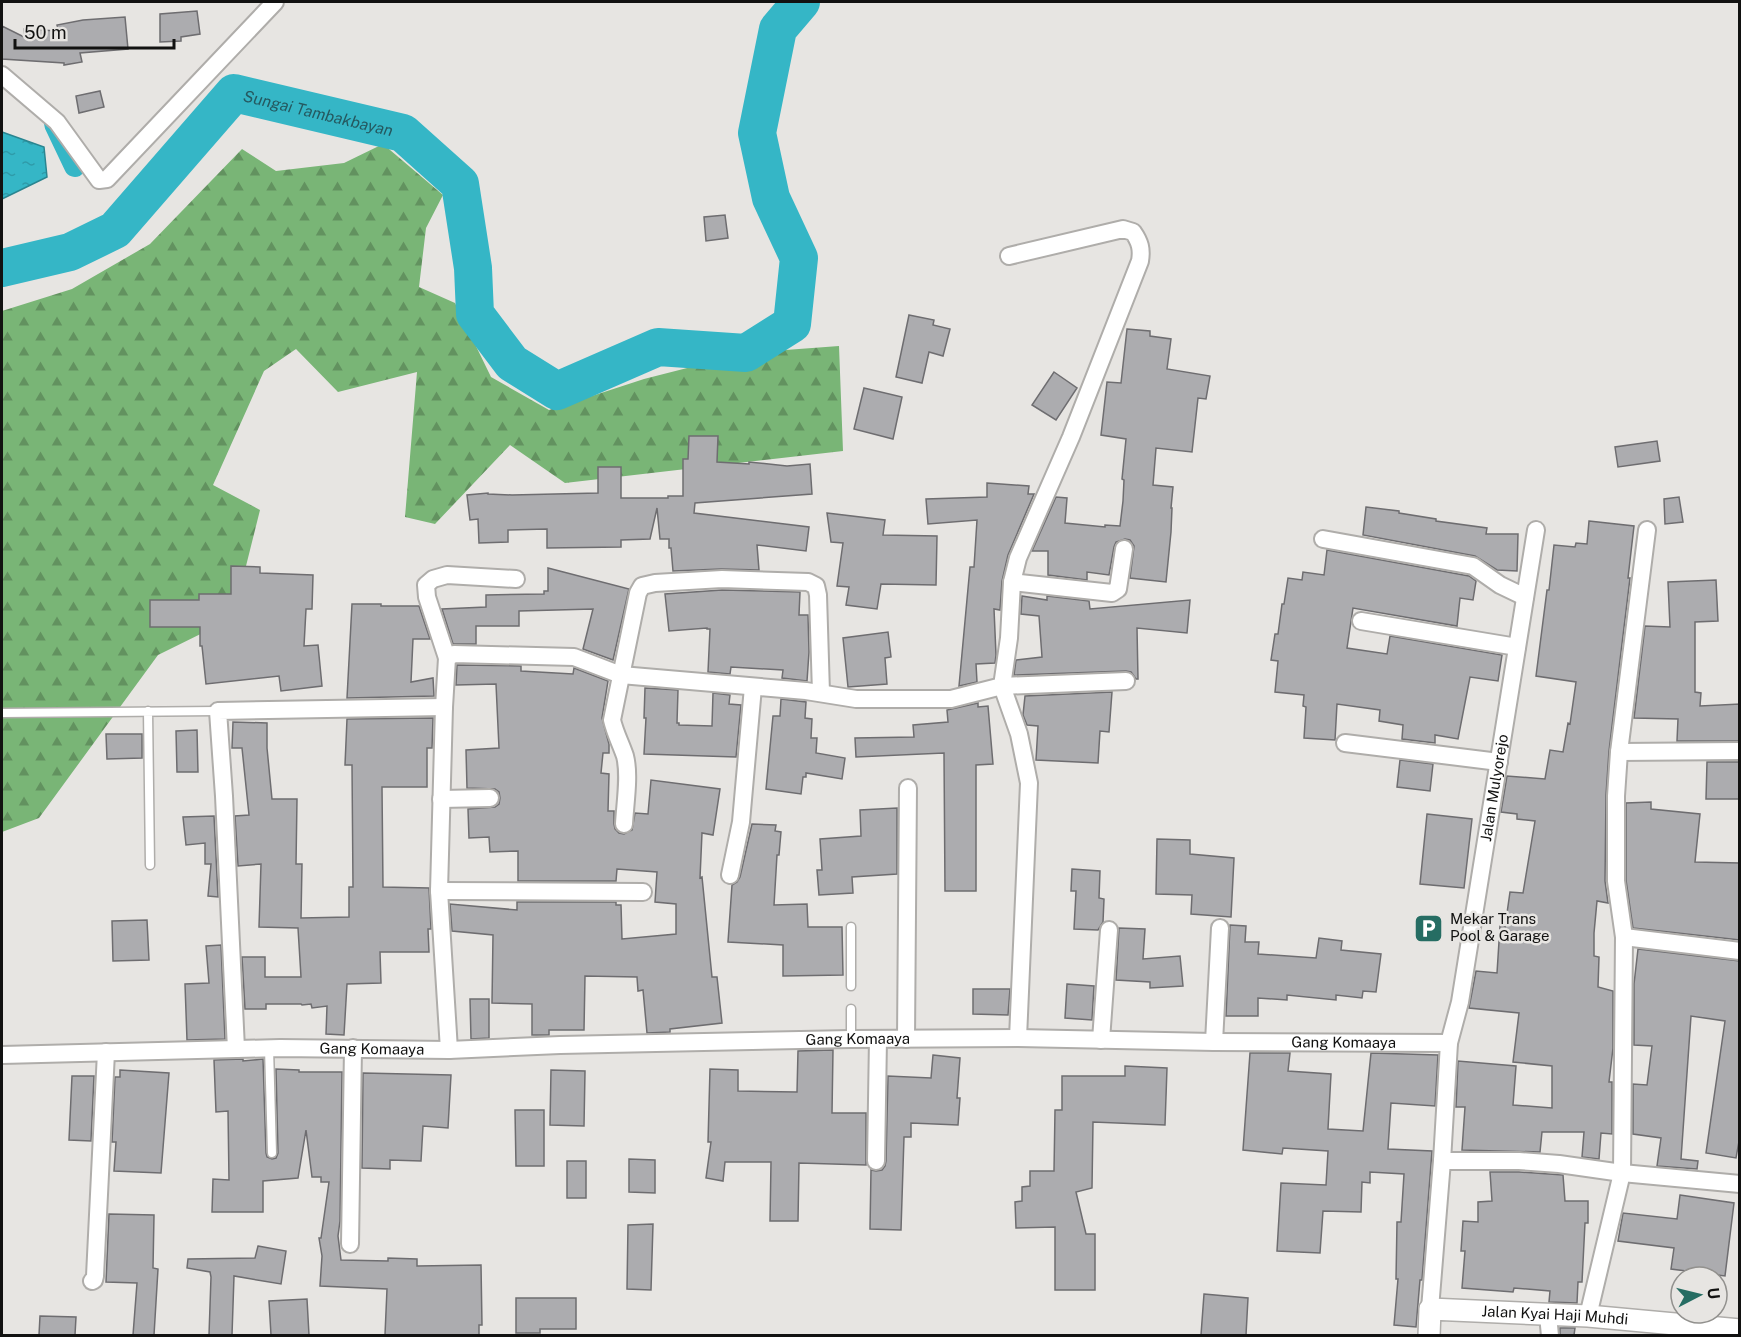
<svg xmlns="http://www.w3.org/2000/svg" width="1741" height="1337" font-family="'Public Sans',sans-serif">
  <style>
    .forest { fill: url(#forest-firs) }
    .water { fill: url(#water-ripples); stroke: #2a8590; stroke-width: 1.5 }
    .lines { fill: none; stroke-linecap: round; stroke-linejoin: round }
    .canal { stroke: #35b6c6; stroke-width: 22 }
    .river { stroke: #35b6c6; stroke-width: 38 }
    .building { fill: #acacaf; stroke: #6e6d70; stroke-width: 1.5 }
    .service-casing { stroke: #afadaa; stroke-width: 11 }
    .minor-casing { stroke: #afadaa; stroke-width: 20 }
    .tertiary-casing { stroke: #afadaa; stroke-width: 24 }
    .service { stroke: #fff; stroke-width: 8 }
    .minor { stroke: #fff; stroke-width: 16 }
    .tertiary { stroke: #fff; stroke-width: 21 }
    .labels { text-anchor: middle; stroke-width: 5; stroke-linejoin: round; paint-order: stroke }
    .street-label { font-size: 15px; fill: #121211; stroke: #e7e5e2 }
    .poi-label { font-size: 15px; fill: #121211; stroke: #e7e5e2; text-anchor: start }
    .water-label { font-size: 16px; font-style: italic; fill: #255960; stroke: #e7e5e2 }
  </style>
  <defs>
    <pattern id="forest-firs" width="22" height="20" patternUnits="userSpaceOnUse" patternTransform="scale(1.5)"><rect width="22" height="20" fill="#79b576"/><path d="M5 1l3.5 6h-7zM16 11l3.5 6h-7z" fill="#62925f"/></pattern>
    <pattern id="water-ripples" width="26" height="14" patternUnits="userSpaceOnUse" patternTransform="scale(1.5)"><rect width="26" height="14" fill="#35b6c6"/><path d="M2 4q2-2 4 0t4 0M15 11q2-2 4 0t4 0" fill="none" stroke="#2e9ba9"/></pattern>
  </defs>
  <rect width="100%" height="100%" fill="#e7e5e2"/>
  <path class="forest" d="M383 144 443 195 426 228 419 287 455 303 491 377 549 410 644 379 746 353 839 346 843 451 565 483 510 445 435 524 405 517 417 372 338 392 296 349 264 371 213 485 260 510 233 618 158 655 39 818 2 832V311L72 289 150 244 242 149 276 171 344 163Z"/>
  <path class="water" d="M2 132 44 147 47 177 2 199Z"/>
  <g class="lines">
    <path class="canal" d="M55 124 75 166"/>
    <path class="river" id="s1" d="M2 268 70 252 115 230 234 93 403 133 460 184 473 268 475 314 512 363 557 391 658 347 746 353 792 324 799 258 771 198 757 133 778 29 801 2"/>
  </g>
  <path class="building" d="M197 11 200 34 181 37V41L160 42V14Z
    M125 17 128 49 80 53 82 62 64 65V63L2 59V26L24 37V29L58 31 57 25 83 20Z
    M100 91 104 107 79 113 76 96Z
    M725 215 728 238 706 241 704 217Z
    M909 315 934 320 933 325 950 329 943 356 929 352 922 383 896 377Z
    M1127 329 1150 331V336L1171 339 1167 369 1210 376 1206 399 1198 398 1192 452 1156 448 1153 485 1173 487 1171 508H1172L1171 532 1166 582 1130 578 1134 546 1130 540 1125 539 1116 542 1114 547 1109 575 1087 572V580L1048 575V551H1032L1056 497 1067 498 1065 523 1105 527V525L1120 526 1123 501 1124 480 1122 479 1126 439 1101 435 1107 382 1121 383Z
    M1054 372 1077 388 1056 420 1032 405Z
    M864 388 902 397 893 439 854 429Z
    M689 436H718L717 462 749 464V462L787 466 810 464 812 494 695 503 694 513 809 527 806 551 757 545 759 570 721 569 673 571 671 548H669V539H660L657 508 650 539 621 540V547L547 548V529L508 530V542L479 543 478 519 470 520 467 495 488 493V494L512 495 598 493V467H621V498H668V496H683V459H688Z
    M1657 441 1660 461 1618 467 1615 447Z
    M987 483 1029 486 1028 494H1034L1008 555 1002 581 1000 610 994 609 996 655 995 663 976 664 977 682 959 686 970 567H974L977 520 928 524 926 499 987 497Z
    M1679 497 1683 522 1665 524 1664 499Z
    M1366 507 1399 511V513L1436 519V521L1487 528 1486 534H1518L1517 571 1497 570 1475 556 1363 535Z
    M827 513 885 520 883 535 937 536 936 585 881 584 877 609 846 605 849 587 837 586 843 543 831 542Z
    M1589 521 1634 526 1628 578H1630L1609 751 1606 795 1605 881 1608 903 1597 901 1594 933V956L1599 957 1598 987 1613 991V1048L1609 1082H1612V1134L1601 1133 1599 1159 1582 1157 1584 1132H1542L1540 1152 1462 1150 1465 1107H1456L1458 1061 1516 1066 1513 1105 1552 1108V1066L1513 1062 1519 1013 1469 1008 1476 971 1497 973 1500 926 1505 927 1510 892 1523 893 1535 821 1517 819V814L1501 812 1507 776 1545 779 1550 750 1563 752 1568 723 1570 724 1576 682 1536 676 1547 590H1549L1554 545 1575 547 1576 543 1587 544Z
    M1327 550 1469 576 1476 581 1473 600 1460 598 1457 626 1353 608 1347 648 1387 654 1390 636 1502 655 1498 681 1470 677 1458 739 1435 735V743L1402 739 1403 725 1379 721 1380 710 1337 704 1335 740 1304 738 1306 707 1303 706 1304 695 1275 692 1278 661 1271 660 1275 634H1278L1282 604H1284L1288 578 1302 580 1303 572 1324 575Z
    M231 566 260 567V573L313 575 312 609H306L304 646 318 645 322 686 281 691 279 676 206 684 202 646H200V627H150V600H199V594H231Z
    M548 568 629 589 613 660 583 649 593 609 519 611V626H476V644H453L442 609 486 607V595L544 594V591H548Z
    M1716 580 1718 621 1695 622V692L1701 693 1700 706 1740 704V741H1677L1678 719 1634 718 1645 626 1670 627 1668 582Z
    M722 590 800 592 799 615H808L809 652 807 681 782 678 783 670 731 667 730 674 708 672 710 629H707V628L669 631 665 594Z
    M1022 596 1047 600V596L1089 601 1090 609 1190 600 1187 633 1137 628 1138 679H1136L1131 672 1126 671 1014 675 1016 660 1042 657 1039 616 1021 614Z
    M352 604H381V606H419L430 639H413L411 682 433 678 434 696 347 698Z
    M888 632 891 657 885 658 887 684 848 687 843 638Z
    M457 665 521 666V671L573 674 574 668 608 681 602 718 609 744V753H603L601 773 609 774 608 811H614V824L615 829 619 833 624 834 632 830 635 813 648 814 651 780 720 789 713 835 702 833 700 878 702 877 712 977H717L722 1023 670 1029V1032L647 1033 643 990 638 991 637 977 585 976 584 1030H549V1035H532V1004L492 1003 493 935 452 931 450 904 517 910V902H616V905H621L622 939 676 934V904L655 902 657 872 617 869 616 881H518V851L490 852 489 837 469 838 468 809 495 807 499 804 500 798 499 792 495 789 467 788 466 750 499 748 496 684 456 685Z
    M645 688 678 690 677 723H679V725L712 726 713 693 730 695 729 704 741 705 736 757 644 754 646 718H644Z
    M1112 692 1109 732 1100 731 1098 763 1036 760 1038 726 1027 725 1023 715 1025 696Z
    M781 699 806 702 805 718 812 719 811 738H817L816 753 845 758 842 779 806 773V777H803L801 794 766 789 773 716H780Z
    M978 703V707L988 706 993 764 976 765V891H945L944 753 856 757 855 738 914 737 913 725 948 722 947 710Z
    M433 718 432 748H427V787H382L383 887 429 888 431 929H428L429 952H380L381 983 347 984 344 1035 326 1034 327 1006 312 1008 311 1004 302 1005 301 1004H266V1009H245L242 957H265V977H301L298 928 259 927 261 864 238 866 235 816 249 815 242 748H232L233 722 267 723V748L272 799H297L296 864H302L301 918 349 917V887H353L352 765H345L347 719Z
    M197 730 198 772H177L176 731Z
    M106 734H142V758L107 759Z
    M1400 760 1433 764 1430 791 1397 787Z
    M1707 762H1740V799H1706Z
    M1651 802V809L1700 814 1695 862 1740 863V940L1633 928 1626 880V803Z
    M897 808V874L852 877 853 893 819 895 817 870H822L820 839 861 836 860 810Z
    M1427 814 1472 819 1464 888 1420 884Z
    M214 816 218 897 208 896 211 864H205V843L186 845 183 817Z
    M752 824 776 825 775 831 781 832 779 855H777L774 905 807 904 808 927H842L843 975 783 976V945L728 942 732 885 737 882 740 877Z
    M1157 839 1190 840V854L1234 858 1231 917 1191 914 1192 895 1156 894Z
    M1072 869 1100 871 1099 898 1104 899 1103 922 1098 930 1074 929 1076 891H1071Z
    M147 920 149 960 113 961 112 921Z
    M1230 925 1246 926 1245 942H1259L1258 954 1316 958 1319 938 1342 941 1341 950 1381 954 1376 992 1363 991 1362 998 1336 995V1000L1287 995V1000L1258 998V1016H1226Z
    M1119 928 1145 929 1143 959 1180 956 1183 986 1150 988V982L1116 980Z
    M221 945 225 1039 187 1040 185 984 209 983 206 946Z
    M1638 949 1740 961V1136L1736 1158 1706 1153 1725 1021 1691 1016 1681 1159 1698 1161 1697 1169 1657 1166 1661 1138 1633 1134V1084L1647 1085 1652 1046 1634 1045V984Z
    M1067 984 1094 986 1092 1020 1065 1018Z
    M973 989H1010L1008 1015 973 1014Z
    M470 999H489V1038L471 1039Z
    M833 1050 832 1113H866V1165L799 1163 798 1221H770L771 1162H725L723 1181 706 1178 711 1142H708L710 1069 738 1070V1091L797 1092 798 1051Z
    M1250 1053H1290L1288 1071 1331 1074 1328 1129 1363 1131 1371 1053 1438 1055 1435 1106 1391 1103 1388 1149 1432 1151 1422 1280H1420L1416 1327 1394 1325 1398 1279H1396L1397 1222H1401L1404 1174 1370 1172V1183L1362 1182 1361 1212 1323 1211 1320 1253 1277 1251 1281 1183 1326 1185 1328 1151 1283 1148 1282 1154 1243 1150Z
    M933 1055 960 1058 957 1098H960L958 1125 911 1123V1137H904L901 1230 870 1229 871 1170 876 1171 882 1170 885 1166 886 1161 888 1076 931 1078Z
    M243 1059V1061L263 1059 266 1153 267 1157 272 1159 276 1158 278 1153 276 1069 299 1070V1072H342L340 1221 338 1236 341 1260 388 1261V1258L417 1259V1266L481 1265 482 1325H479V1335H385L387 1289 320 1286 322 1256 319 1238H321L329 1182H321V1177H312L306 1130 298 1178 263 1181V1212H212L213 1179 229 1180 228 1111 216 1112 214 1060Z
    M1125 1066 1167 1068 1165 1125 1093 1122 1092 1188 1076 1192 1086 1234H1095V1290H1055V1227L1016 1228 1015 1202 1022 1201V1187L1030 1186V1171H1054L1055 1110H1062V1076H1125Z
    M120 1070 169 1073 161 1173 114 1171 116 1142H112L115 1077H120Z
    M551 1070 585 1071 584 1126 550 1125Z
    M363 1073 451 1075 448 1128 423 1126 421 1161 390 1160V1169L362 1168Z
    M72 1076H94L91 1141 69 1140Z
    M515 1110H544V1166H516Z
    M629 1159 655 1160V1193L629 1192Z
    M567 1161H586V1198H567Z
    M1490 1172H1519L1563 1175 1565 1201H1588V1223H1585L1582 1282H1578L1577 1303 1549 1302 1550 1291 1514 1288 1513 1292 1462 1288 1465 1251H1461L1463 1221 1478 1222V1202L1492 1201Z
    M1680 1195 1734 1203 1725 1276 1671 1269 1674 1248 1618 1241 1623 1213 1677 1219Z
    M109 1214 154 1215 153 1268 158 1269 154 1335H133L137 1283 106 1282Z
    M653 1224 651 1290 627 1289 628 1225Z
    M258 1246 286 1251 281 1284 234 1276 232 1335H209L211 1277 210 1272 187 1268 188 1259 255 1258Z
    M1204 1294 1248 1298 1246 1335H1201Z
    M516 1298H576V1329H540V1333H516Z
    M307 1299 309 1335H271L269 1301Z
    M40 1316 76 1317 75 1335H39Z
    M1560 1328H1575L1574 1335H1560Z"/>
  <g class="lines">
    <defs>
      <path id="service" d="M148 711 150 865
        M2 713 218 711
        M851 986V927
        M851 1009V1039
        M269 1048 272 1153"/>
      <g id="minor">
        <path d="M2 75 57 122 99 180 107 179 275 2"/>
        <path d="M1323 539 1473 566 1500 585 1525 597"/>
        <path d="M1012 582 1112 593 1118 589 1124 549"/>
        <path d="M1361 621 1517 647"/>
        <path d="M447 658 427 597 426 585 433 579 447 575 516 579"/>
        <path d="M1345 743 1499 762"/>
        <path d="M1619 752 1740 751"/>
        <path d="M441 799 490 798"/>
        <path d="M624 824C625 804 630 775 625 756 621 744 615 733 612 720L638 593 642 586 655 583 722 579 808 582 816 586 818 595 821 693"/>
        <path d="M730 875 741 822 753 687"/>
        <path d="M439 891 643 892"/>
        <path d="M1624 937 1740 951"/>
        <path d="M1018 1038 1029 783 1019 734 1002 686 1126 681"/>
        <path d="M906 1039 908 788"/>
        <path d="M1101 1040 1109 930"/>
        <path d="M1214 1042 1220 928"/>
        <path d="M236 1049 224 796 218 711 444 707"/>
        <path d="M449 1050 439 891 444 707 447 658 454 654 574 657 621 675 806 691 856 699H951L1002 686 1009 638 1012 582 1018 558 1071 437 1140 261C1142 249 1140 242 1133 232L1123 229 1009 256"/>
        <path id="s2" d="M2 1055 280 1048 449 1050 560 1045 851 1039 1018 1038 1214 1042 1449 1043"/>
        <path d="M876 1161 878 1039"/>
        <path d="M1442 1161H1519L1559 1164 1622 1173 1740 1184"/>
        <path d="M350 1244 353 1048"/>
        <path d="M92 1281 94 1280 95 1276 106 1052"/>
        <path id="s3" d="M1430 1309 1442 1161 1449 1043 1460 1002 1536 530"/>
        <path d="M1548 1315 1550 1336"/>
        <path d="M1588 1316 1622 1173 1624 937 1616 881V796L1619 752 1647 530"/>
      </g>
      <g id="tertiary">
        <path id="s4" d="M1429 1336 1430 1309 1588 1316 1740 1330"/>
      </g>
    </defs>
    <use href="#service" class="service-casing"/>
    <use href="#minor" class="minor-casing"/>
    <use href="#tertiary" class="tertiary-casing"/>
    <use href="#service" class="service"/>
    <use href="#minor" class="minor"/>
    <use href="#tertiary" class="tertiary"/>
  </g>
  <defs>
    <symbol id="parking-square" viewBox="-11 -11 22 22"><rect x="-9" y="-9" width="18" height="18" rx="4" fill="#266d63" stroke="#e7e5e2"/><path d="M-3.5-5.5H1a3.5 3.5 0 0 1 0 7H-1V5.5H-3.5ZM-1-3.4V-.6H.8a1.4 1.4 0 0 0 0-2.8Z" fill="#fff"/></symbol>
  </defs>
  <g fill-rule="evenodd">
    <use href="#parking-square" x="1412" y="912" width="33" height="33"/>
  </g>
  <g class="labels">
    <g class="street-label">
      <text dy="5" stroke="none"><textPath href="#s3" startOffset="526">Jalan Mulyorejo</textPath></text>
      <text dy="5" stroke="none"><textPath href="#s2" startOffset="856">Gang Komaaya</textPath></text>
      <text dy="5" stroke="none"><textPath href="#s2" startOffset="1342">Gang Komaaya</textPath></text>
      <text dy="5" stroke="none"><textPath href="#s2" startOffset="370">Gang Komaaya</textPath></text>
      <text dy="5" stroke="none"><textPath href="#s4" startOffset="152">Jalan Kyai Haji Muhdi</textPath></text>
    </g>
    <g class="poi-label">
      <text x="1450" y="924">Mekar Trans<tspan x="1450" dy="17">Pool &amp; Garage</tspan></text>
    </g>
    <g class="water-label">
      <text dy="6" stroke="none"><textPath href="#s1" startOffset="388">Sungai Tambakbayan</textPath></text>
    </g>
  </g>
  <rect width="1741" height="1337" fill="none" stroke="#121211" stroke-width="6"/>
  <g transform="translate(1699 1295) rotate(83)"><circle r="28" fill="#e7e5e2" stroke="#92918e" stroke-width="1.5"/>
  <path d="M0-4.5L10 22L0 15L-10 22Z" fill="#266d63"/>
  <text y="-9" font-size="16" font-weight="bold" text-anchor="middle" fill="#121211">U</text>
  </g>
  <path d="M15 39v9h159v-9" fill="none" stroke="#121211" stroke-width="3"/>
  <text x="24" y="39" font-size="18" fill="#121211" stroke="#e7e5e2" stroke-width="4.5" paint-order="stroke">50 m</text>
</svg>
